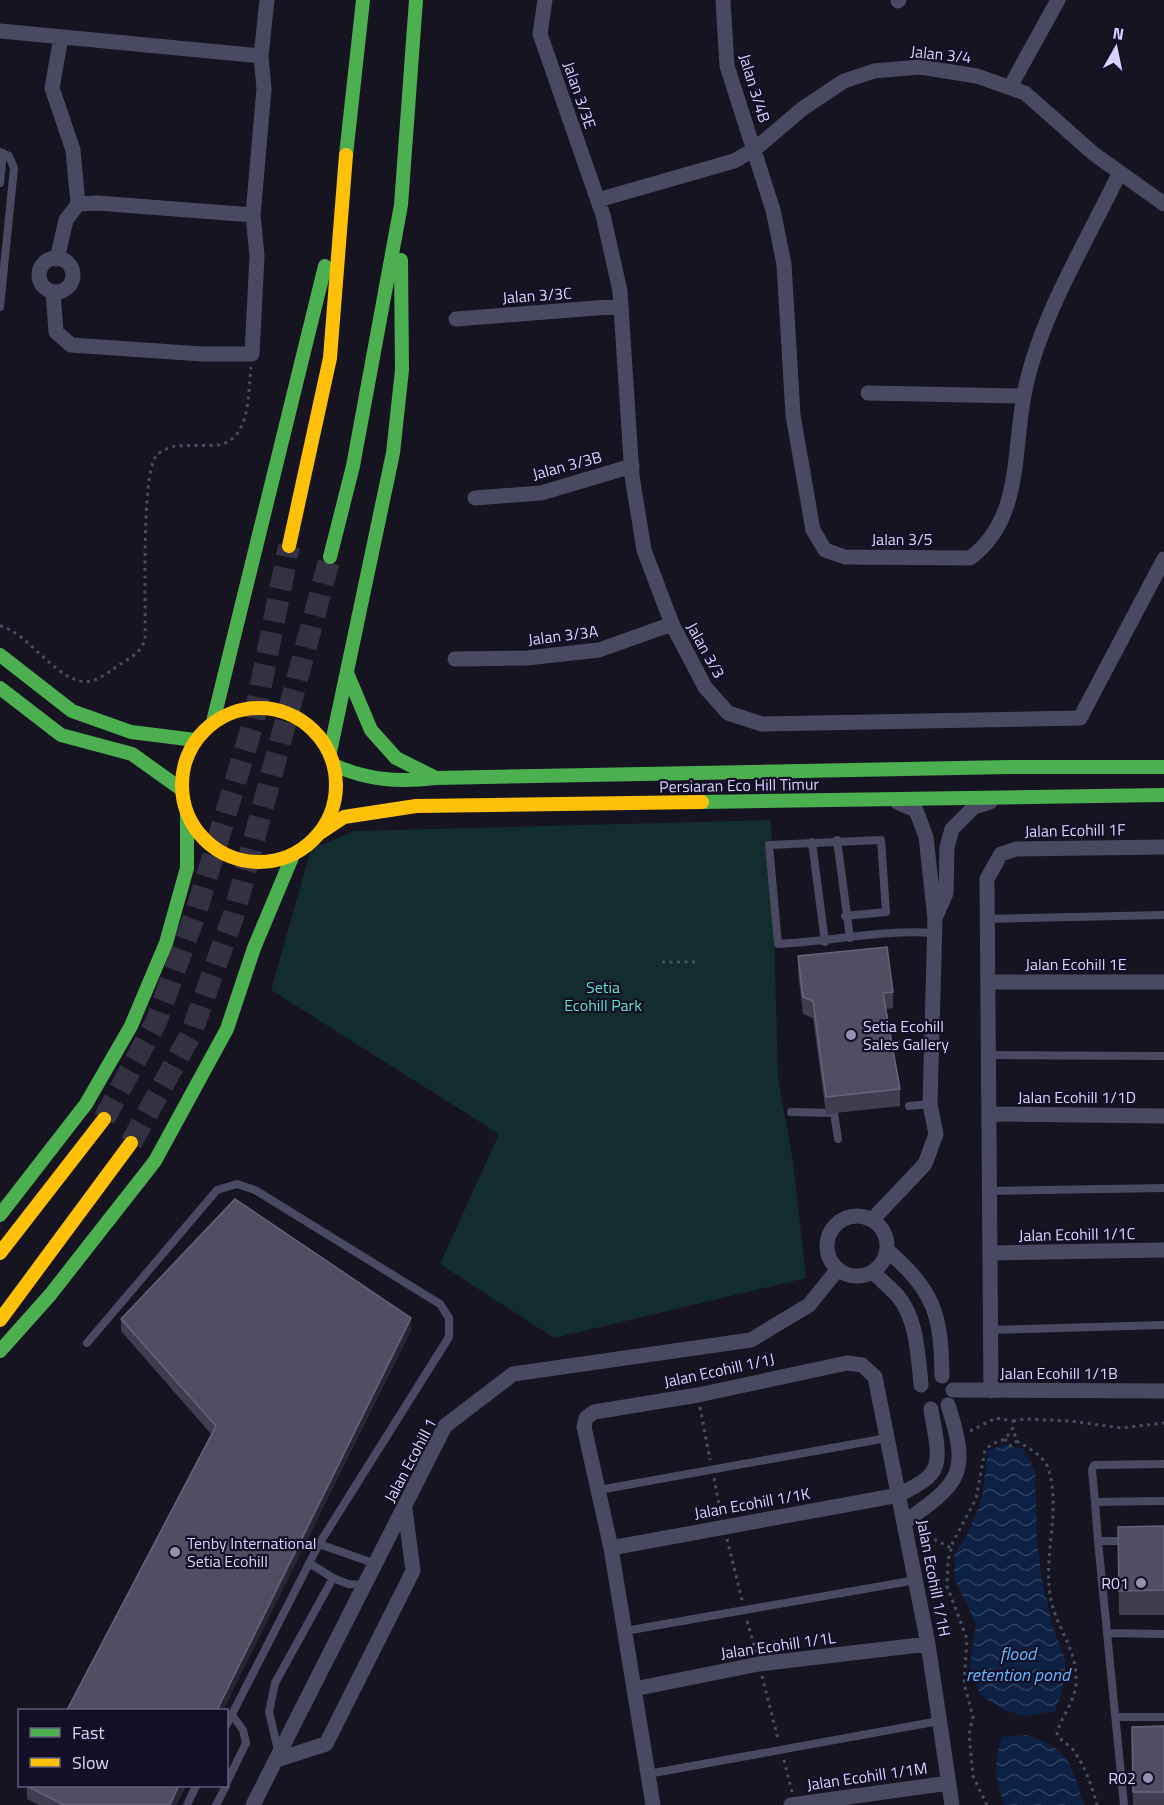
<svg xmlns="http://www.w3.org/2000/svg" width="1164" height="1805" font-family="'Titillium Web',sans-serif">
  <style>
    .park { fill: #132c2d }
    .water { fill: url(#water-waves) }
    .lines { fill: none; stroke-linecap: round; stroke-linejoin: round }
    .secondary-tunnel { stroke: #333142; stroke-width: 22; stroke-dasharray: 22 11; stroke-linecap: butt }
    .path { stroke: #44505f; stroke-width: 3; stroke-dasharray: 3 4.5; stroke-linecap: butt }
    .lane { stroke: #4a4962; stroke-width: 8 }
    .street { stroke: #4a4962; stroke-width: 15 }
    .fast { stroke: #4caf50; stroke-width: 14 }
    .slow { stroke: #ffc107; stroke-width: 14 }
    .wall { fill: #403d50 }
    .shaded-wall { fill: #282635 }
    .building { fill: #504e63; stroke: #66637b; stroke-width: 1.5 }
    .poi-dot { fill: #9591b1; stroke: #130f26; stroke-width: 2 }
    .labels { text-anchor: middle; stroke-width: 4.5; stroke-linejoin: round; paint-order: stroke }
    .street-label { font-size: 16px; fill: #d9d4ff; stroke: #130f26 }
    .park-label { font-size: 16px; fill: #5fe0c0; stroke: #130f26 }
    .poi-label { font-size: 16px; fill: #d9d4ff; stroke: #130f26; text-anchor: start }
    .water-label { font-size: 18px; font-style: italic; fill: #62b6ff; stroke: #130f26 }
  </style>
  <defs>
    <pattern id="water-waves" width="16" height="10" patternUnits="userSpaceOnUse" patternTransform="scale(1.5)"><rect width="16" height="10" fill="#0d2144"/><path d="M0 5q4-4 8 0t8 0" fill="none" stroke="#304060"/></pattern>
  </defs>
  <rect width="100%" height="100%" fill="#161421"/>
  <path class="park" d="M771 820 778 1078 793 1161 806 1278 554 1338 440 1264 499 1134 271 990 311 849 355 831Z"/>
  <path class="water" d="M1004 1445 1022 1449 1035 1470 1037 1539 1042 1581 1054 1631 1066 1661 1062 1691 1055 1711 1025 1716 1004 1710 980 1695 970 1666 976 1624 954 1578 955 1554 968 1533 982 1499 988 1450Z
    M1026 1735C1071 1749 1070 1763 1084 1805H1005C995 1781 993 1761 1002 1737Z"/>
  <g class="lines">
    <path class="secondary-tunnel" d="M104 1119 156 1022 197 909 254 720 289 546
      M131 1143 191 1034 234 914 330 557"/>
    <path class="path" d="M0 626C29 632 60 688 91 681 101 679 111 670 119 665 130 658 142 652 145 639 146 606 141 476 156 456 160 451 170 447 176 446 190 445 204 446 218 445 251 440 248 392 251 367
      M662 962H697
      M700 1407 710 1460
      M1013 1421 1024 1419 1071 1421 1121 1428 1164 1423
      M970 1431 996 1418 1013 1421 1012 1433
      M1017 1441C1028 1448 1043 1455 1048 1468 1062 1510 1042 1557 1051 1600 1057 1629 1078 1651 1076 1683 1075 1703 1061 1716 1057 1733 1060 1742 1069 1743 1074 1751 1085 1767 1092 1786 1097 1805
      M714 1478 721 1515
      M920 1535 930 1537 951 1548
      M727 1539 742 1600
      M747 1621 756 1652
      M762 1676 778 1739
      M784 1760 792 1792
      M987 1805 973 1776 969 1734 973 1717 964 1683 967 1639 947 1586 948 1560 953 1542 976 1499 985 1450 992 1444 1005 1439 1009 1434 1015 1435 1017 1441 1011 1446 1005 1439"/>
    <path class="lane" d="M0 152 9 156 14 168 0 307
      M0 183 3 153
      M837 840 850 938
      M812 842 825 942
      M845 916 886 912 881 840 769 845 778 944C828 942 885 929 933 933
      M988 919 1164 915
      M988 1055 1164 1056
      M909 1106 930 1104
      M791 1112 834 1113 838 1139
      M989 1191 1164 1188
      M990 1330 1164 1325
      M87 1343 217 1190 237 1184 255 1190 440 1304 449 1318V1337L319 1544 376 1564
      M1164 1464 1094 1465 1092 1470 1095 1502 1164 1501
      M599 1490 887 1438
      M1095 1502 1098 1541
      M309 1563 333 1578
      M625 1631 916 1580
      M1107 1633 1164 1634
      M1116 1717H1164
      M226 1726 319 1544
      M278 1750 269 1712 275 1683 333 1578 348 1584 364 1585
      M648 1774 939 1721
      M226 1784 246 1743 243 1730 232 1715
      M187 1805 196 1786
      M216 1805 226 1786
      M1124 1805 1098 1541H1127"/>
    <path class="street" d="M545 0 540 34 603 215 620 291 632 476 644 550 672 624 705 687 728 713 762 724 1080 718 1164 559
      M723 0 727 66 773 210 784 264 793 415 813 530 825 550 845 557 970 558C1022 520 1013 452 1024 395 1038 320 1086 243 1119 174
      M898 1 899 0
      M0 31 261 56
      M61 37 52 88 73 150 78 204
      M1010 87 1058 0
      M598 200 734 161 755 149 802 109 844 81 874 71 920 67 977 76 1025 93 1094 154 1164 204
      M39 275a17 17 0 1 1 34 0a17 17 0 1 1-34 0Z
      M57 259 66 220 78 204 97 203 253 215
      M53 292 56 332 71 345 202 354H252L257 256 253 215 264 89 261 56 267 0
      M456 319 621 306
      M868 393 1023 396
      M475 498 541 493 632 466
      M455 659 527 658 599 650 672 624
      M936 916 946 893 947 847 952 829 974 807 990 802
      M988 982H1164
      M989 1114 1164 1116
      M827 1246a30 30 0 1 1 60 0a30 30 0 1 1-60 0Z
      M872 1220 925 1164 936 1134 930 1104 935 919 926 837 916 810 897 802
      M887 1250C935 1292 941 1314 942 1376
      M990 1253 1164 1250
      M873 1272C880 1279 889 1287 897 1295 917 1318 918 1355 921 1385
      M953 1390 1164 1391
      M991 1391 987 879 1001 854 1016 849 1164 847
      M905 1522C959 1483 971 1475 948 1405
      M611 1548 899 1495C909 1489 924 1483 931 1474 944 1460 933 1427 931 1409
      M634 1689 759 1664 928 1644
      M276 1760 326 1744 413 1571 405 1509
      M253 1805 445 1426 513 1374 751 1340 809 1305 838 1269
      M653 1805 611 1548 584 1427 586 1418 594 1412 698 1395 847 1363 862 1365 875 1377 928 1644 952 1805
      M791 1805 949 1783"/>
    <path class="fast" d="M346 155 363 0
      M330 557 353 466 401 205 416 0
      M0 655 72 711 131 732 195 740
      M347 673 371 730 396 758 436 778
      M0 688 61 735 132 754 181 789
      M213 722 325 266
      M330 752 393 453 402 370 401 260
      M334 765C369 781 399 782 436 778L1009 767H1164
      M702 802 1164 795
      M0 1215 86 1104 131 1026 166 943 187 868V815
      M0 1351 50 1295 155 1161 227 1029 254 948 293 855"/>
    <path class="slow" d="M289 546 330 358 346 155
      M182 785a77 77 0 1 1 154 0a77 77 0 1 1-154 0Z
      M320 833 344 817 416 806 702 802
      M0 1253 104 1119
      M0 1320 131 1143"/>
  </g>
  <path class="wall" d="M798 956 893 992V1008L886 1009 900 1089V1106L826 1114 813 1018 803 1014 798 972Z
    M121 1319 411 1330 223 1710H67L211 1434 121 1331Z
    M1164 1526V1615H1119L1118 1527Z
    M1164 1726V1805H1133L1132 1727Z
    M27 1785H186L176 1805H39L27 1799Z"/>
  <path class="shaded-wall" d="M411 1318V1330L223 1710H217Z
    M179 1785H186L176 1805H170Z"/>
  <path class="building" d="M887 947 893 992 883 993 900 1089 826 1097 813 1001 803 997 798 956Z
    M235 1199 411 1318 217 1710H67L216 1426 121 1319Z
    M1164 1526V1590L1119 1591 1118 1527Z
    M1164 1726V1792H1133L1132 1727Z
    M27 1785H179L170 1805H64L27 1786Z"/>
  <g class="poi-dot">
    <circle cx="851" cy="1035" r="6"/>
    <circle cx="175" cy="1552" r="6"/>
    <circle cx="1141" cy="1583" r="6"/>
    <circle cx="1148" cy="1778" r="6"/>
  </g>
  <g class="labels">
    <g class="street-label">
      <text transform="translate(941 54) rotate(6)" y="6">Jalan 3/4</text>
      <text transform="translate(755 88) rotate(73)" y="6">Jalan 3/4B</text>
      <text transform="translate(580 95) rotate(71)" y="6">Jalan 3/3E</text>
      <text transform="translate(537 295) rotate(-4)" y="6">Jalan 3/3C</text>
      <text transform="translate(567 465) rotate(-15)" y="6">Jalan 3/3B</text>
      <text x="902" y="545">Jalan 3/5</text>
      <text transform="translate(563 635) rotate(-7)" y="6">Jalan 3/3A</text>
      <text transform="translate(706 650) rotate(61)" y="6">Jalan 3/3</text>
      <text transform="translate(739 785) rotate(-1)" y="6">Persiaran Eco Hill Timur</text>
      <text transform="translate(1075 830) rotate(-1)" y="6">Jalan Ecohill 1F</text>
      <text x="1076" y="970">Jalan Ecohill 1E</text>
      <text x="1077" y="1103">Jalan Ecohill 1/1D</text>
      <text transform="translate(1077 1234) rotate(-1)" y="6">Jalan Ecohill 1/1C</text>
      <text transform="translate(719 1370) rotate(-12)" y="6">Jalan Ecohill 1/1J</text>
      <text x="1059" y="1379">Jalan Ecohill 1/1B</text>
      <text transform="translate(410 1460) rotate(-62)" y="6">Jalan Ecohill 1</text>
      <text transform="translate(752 1503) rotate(-10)" y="6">Jalan Ecohill 1/1K</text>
      <text transform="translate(934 1578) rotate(79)" y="6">Jalan Ecohill 1/1H</text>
      <text transform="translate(778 1645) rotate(-8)" y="6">Jalan Ecohill 1/1L</text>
      <text transform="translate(867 1776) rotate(-8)" y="6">Jalan Ecohill 1/1M</text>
    </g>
    <g class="park-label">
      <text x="603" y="993">Setia<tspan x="603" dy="18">Ecohill Park</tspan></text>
    </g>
    <g class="poi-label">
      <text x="863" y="1032">Setia Ecohill<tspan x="863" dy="18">Sales Gallery</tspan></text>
      <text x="187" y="1549">Tenby International<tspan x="187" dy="18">Setia Ecohill</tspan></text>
      <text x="1129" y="1589" text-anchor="end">R01</text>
      <text x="1136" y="1784" text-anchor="end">R02</text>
    </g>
    <g class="water-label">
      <text x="1018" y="1660">flood<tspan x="1018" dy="21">retention pond</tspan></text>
    </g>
  </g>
  <rect x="18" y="1709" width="210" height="78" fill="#130f26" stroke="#625e7d" stroke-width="1.5"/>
  <rect x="30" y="1728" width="30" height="9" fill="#4caf50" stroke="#625e7d" stroke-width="1.5"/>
  <text x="72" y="1739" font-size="18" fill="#d9d4ff">Fast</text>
  <rect x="30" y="1758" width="30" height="9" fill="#ffc107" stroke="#625e7d" stroke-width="1.5"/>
  <text x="72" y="1769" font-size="18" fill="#d9d4ff">Slow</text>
  <g transform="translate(1116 48) rotate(9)" stroke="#130f26" stroke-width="4.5" paint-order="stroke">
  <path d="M0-4.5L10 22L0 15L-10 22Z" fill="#d9d4ff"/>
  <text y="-9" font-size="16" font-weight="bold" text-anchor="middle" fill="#d9d4ff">N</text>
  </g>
</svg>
